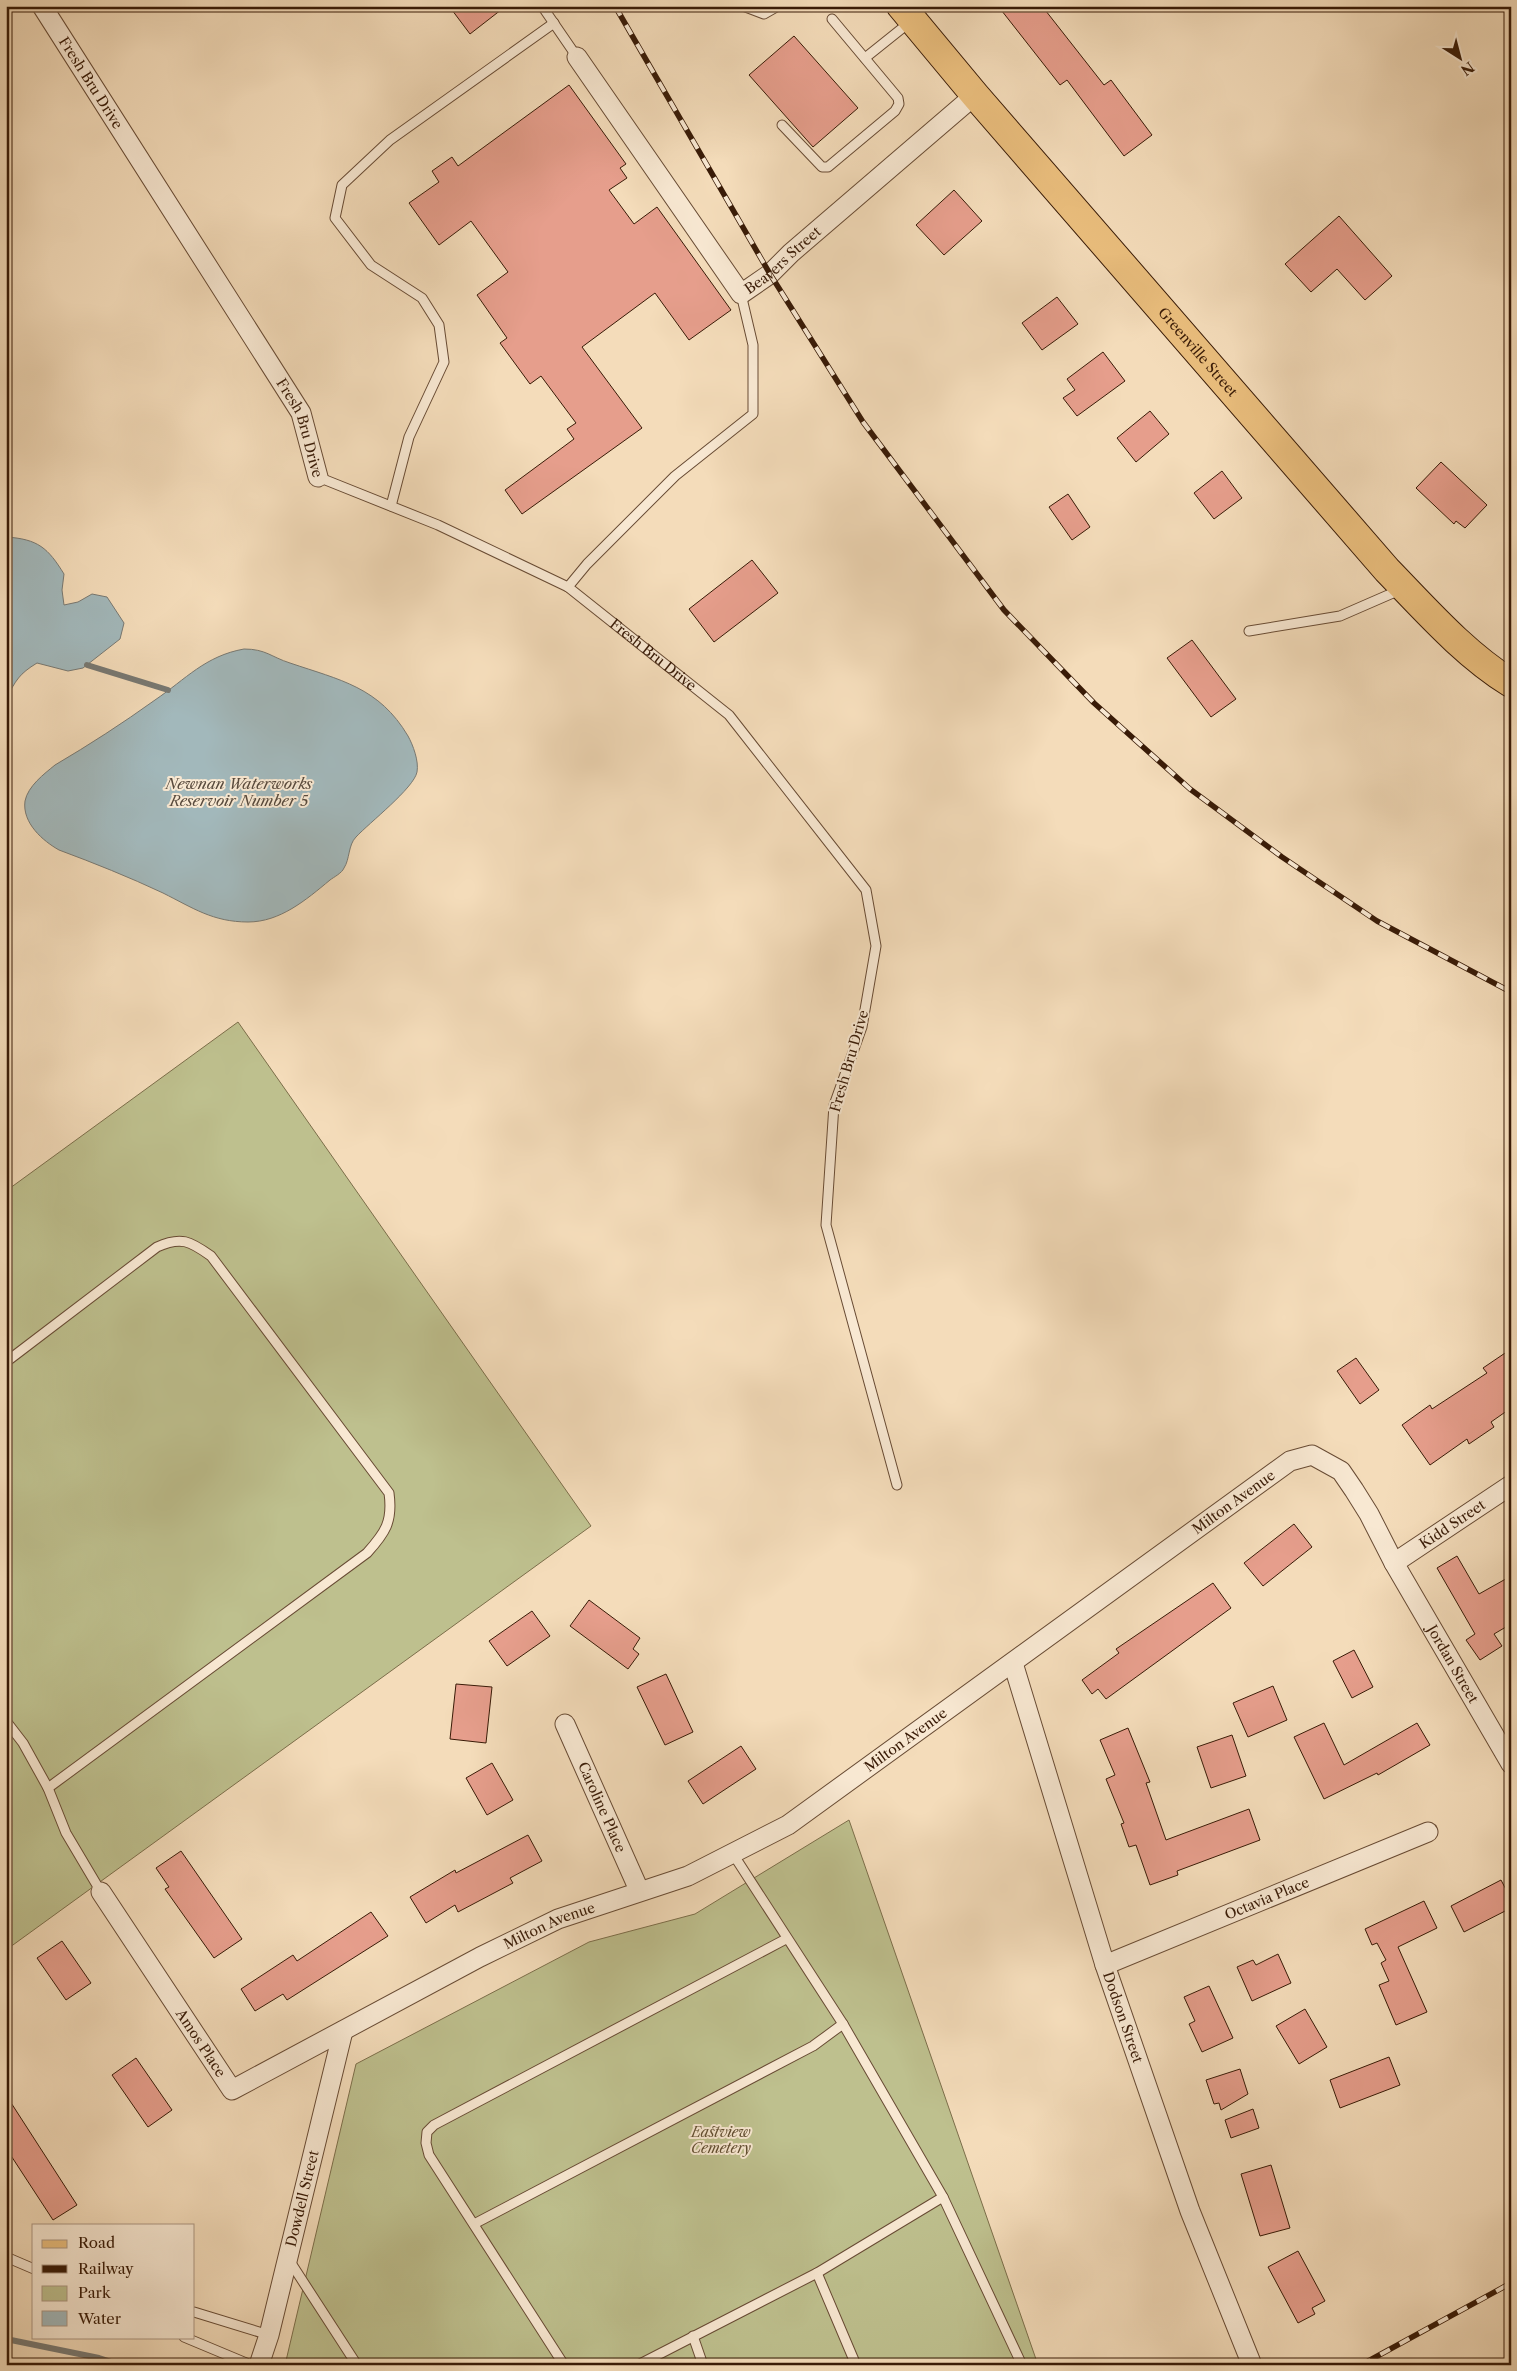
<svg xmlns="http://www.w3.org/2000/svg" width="1517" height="2371" font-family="'Libre Caslon Text',serif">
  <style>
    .green { fill: #bec08e; stroke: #7c6e4a }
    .water { fill: #a2b8bb; stroke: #787973 }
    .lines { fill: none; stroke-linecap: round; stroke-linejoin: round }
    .stream { stroke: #787973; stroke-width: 6 }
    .building { fill: #e69e8c; stroke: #391b07 }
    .service-casing { stroke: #684b34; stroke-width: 11 }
    .minor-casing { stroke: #684b34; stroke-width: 21 }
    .primary-casing { stroke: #391b07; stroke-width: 30 }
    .service { stroke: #f8e8d2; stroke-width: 9 }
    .minor { stroke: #f8e8d2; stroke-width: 19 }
    .primary { stroke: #eabe7d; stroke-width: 28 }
    .rail-casing { stroke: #391b07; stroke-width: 5.5 }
    .rail { stroke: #f8e8d2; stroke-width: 4; stroke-dasharray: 11; stroke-linecap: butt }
    .labels { text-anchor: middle; stroke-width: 4; stroke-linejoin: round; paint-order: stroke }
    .street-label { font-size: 14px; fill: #391b07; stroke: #f8e8d2 }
    .park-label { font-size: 14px; font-style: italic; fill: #614d30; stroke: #f8e8d2 }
    .water-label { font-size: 15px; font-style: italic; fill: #584a3d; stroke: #f8e8d2 }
  </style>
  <rect width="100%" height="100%" fill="#f4dcba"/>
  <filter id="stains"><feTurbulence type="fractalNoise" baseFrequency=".004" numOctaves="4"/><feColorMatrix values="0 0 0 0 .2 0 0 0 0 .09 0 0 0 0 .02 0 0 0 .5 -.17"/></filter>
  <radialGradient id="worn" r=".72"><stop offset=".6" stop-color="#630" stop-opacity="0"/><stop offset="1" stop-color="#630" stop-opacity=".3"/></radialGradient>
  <path class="green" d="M238 1022 591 1526 6 1950V1191Z
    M849 1820 1038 2365H285L356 2064 589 1942 695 1914Z"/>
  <path class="water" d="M6 537C38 539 48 548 64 574L62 590 64 605 78 602 92 594 107 597 124 623 120 639 83 668 68 671 37 663C19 674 16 680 6 699Z
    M244 649C266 649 271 657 290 663 340 680 379 687 408 736 413 745 419 761 417 772 414 788 369 823 356 837 348 845 350 859 344 868 342 873 334 877 330 880 306 900 280 922 248 922 213 922 193 908 163 893 129 877 94 863 59 850 43 841 22 823 25 801 28 786 44 774 55 765 89 745 123 723 155 700 186 679 205 656 244 649Z"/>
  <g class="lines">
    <path class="stream" d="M87 665 168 690
      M6 2339 99 2358 121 2365"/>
  </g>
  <path class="building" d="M449 6H506L470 34Z
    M998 6H1042L1104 85 1111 80 1152 135 1124 156 1067 80 1060 85Z
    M794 36 858 108 813 147 749 75Z
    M569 85 626 164 620 168 627 178 609 190 634 224 657 207 731 310 689 340 655 293 582 347 642 428 522 514 505 490 574 439 567 429 576 423 541 376 530 384 500 343 507 338 477 295 508 272 471 221 439 245 409 203 439 182 432 171 452 157 458 166Z
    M954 190 982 221 944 255 916 225Z
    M1339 216 1392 276 1365 300 1337 269 1311 292 1285 264Z
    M1057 297 1078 324 1042 350 1022 323Z
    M1103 352 1125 381 1077 416 1063 398 1075 390 1067 379Z
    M1150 411 1169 434 1136 462 1117 438Z
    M1441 462 1487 505 1465 528 1456 521 1454 524 1416 488Z
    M1222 471 1242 498 1214 519 1194 493Z
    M1068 494 1090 527 1072 540 1049 507Z
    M752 560 778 593 714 642 689 609Z
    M1192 640 1236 699 1211 717 1167 658Z
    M1511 1349V1408L1491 1422 1494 1427 1469 1444 1467 1439 1430 1465 1402 1425 1430 1405 1432 1409 1487 1373 1483 1368Z
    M1356 1358 1379 1390 1360 1404 1337 1371Z
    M1294 1524 1312 1547 1263 1586 1244 1563Z
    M1457 1556 1479 1594 1511 1576V1624L1494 1634 1502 1646 1480 1660 1466 1640 1475 1634 1437 1568Z
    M1213 1583 1231 1608 1106 1699 1098 1689 1092 1694 1082 1680 1119 1653 1116 1649Z
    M589 1600 640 1638 633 1649 639 1654 628 1669 570 1626Z
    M532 1611 550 1636 507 1666 489 1641Z
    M1354 1650 1373 1687 1352 1698 1333 1661Z
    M666 1674 693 1732 665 1745 637 1687Z
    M456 1684 492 1687 486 1743 450 1739Z
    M1273 1686 1287 1720 1248 1737 1233 1703Z
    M1324 1723 1344 1765 1417 1723 1430 1745 1378 1775 1377 1773 1324 1799 1294 1737Z
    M1128 1728 1150 1782 1146 1783 1166 1840 1249 1809 1260 1840 1177 1871 1178 1875 1150 1885 1136 1845 1129 1847 1121 1824 1124 1823 1106 1779 1115 1775 1100 1740Z
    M1232 1735 1246 1776 1211 1788 1197 1747Z
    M741 1746 756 1769 703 1804 688 1781Z
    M492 1763 513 1800 487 1815 466 1778Z
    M528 1835 542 1861 510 1878 513 1883 458 1912 455 1905 426 1923 410 1897 455 1870 456 1873Z
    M181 1851 242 1939 214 1958 165 1889 169 1887 156 1868Z
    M1501 1880 1511 1899V1908L1464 1932 1451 1906Z
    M1424 1901 1437 1928 1398 1947 1427 2012 1396 2025 1379 1985 1389 1981 1381 1963 1386 1960 1377 1943 1372 1945 1365 1929Z
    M371 1912 388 1936 287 2000 283 1994 255 2011 241 1989 293 1955 297 1961Z
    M62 1941 91 1983 66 2000 37 1958Z
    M1278 1954 1291 1983 1252 2001 1237 1967 1253 1960 1256 1965Z
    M1209 1986 1233 2038 1202 2052 1189 2024 1195 2021 1184 1997Z
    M1305 2009 1327 2047 1299 2064 1276 2026Z
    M1389 2057 1400 2085 1340 2108 1330 2080Z
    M136 2058 172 2110 148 2127 112 2075Z
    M1240 2069 1248 2094 1221 2110 1219 2103 1214 2104 1206 2080Z
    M6 2095 77 2205 53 2220 6 2148Z
    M1253 2109 1259 2128 1231 2138 1225 2120Z
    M1271 2165 1290 2228 1260 2236 1241 2174Z
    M1298 2251 1325 2301 1312 2308 1315 2314 1298 2323 1268 2267Z"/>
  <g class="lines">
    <defs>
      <g id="service">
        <path d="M542 6 577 57"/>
        <path d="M743 6 764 14 778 6"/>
        <path d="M865 58 910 22"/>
        <path d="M782 125 822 167H828L895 111 899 104 898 98 832 19"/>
        <path id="s1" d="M318 477 438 525 568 587 729 715 866 890 876 946 862 1027 834 1105 826 1225 897 1485"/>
        <path d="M391 506 409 437 444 362 439 325 422 298 371 265 335 218 342 185 390 140 554 23"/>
        <path d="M568 587 587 564 675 476 753 414V345L741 294"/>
        <path d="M1249 631 1340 616 1402 589"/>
        <path d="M6 1362 157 1247C181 1236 190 1241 211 1256L389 1493C393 1522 385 1533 367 1553L48 1788"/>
        <path d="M6 1721 23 1743 48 1788 66 1833 101 1892"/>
        <path d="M733 1854 843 2024 943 2197 1022 2365"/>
        <path d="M474 2224 813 2046 843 2024"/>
        <path d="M6 2257 34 2269"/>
        <path d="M289 2260 357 2365"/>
        <path d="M817 2273 856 2365"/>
        <path d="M194 2312 269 2335"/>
        <path d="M693 2336 703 2365"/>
        <path d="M184 2337 251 2365"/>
        <path d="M564 2365 429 2155 426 2143 427 2132 434 2125 786 1939"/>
        <path d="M638 2365 817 2273 943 2197"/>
      </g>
      <g id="minor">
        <path id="s2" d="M42 6 301 413 318 477"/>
        <path id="s3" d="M577 57 741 294 770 274 791 253 975 95"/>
        <path id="s4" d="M1394 1563 1511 1485"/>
        <path id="s5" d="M1013 1663 1105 1965 1190 2211 1252 2365"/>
        <path id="s6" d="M565 1724 639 1890"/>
        <path id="s7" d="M101 1892 232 2090 480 1957 558 1919 688 1876 788 1825 1290 1461 1312 1455 1341 1471 1354 1490 1369 1514 1394 1563 1511 1764"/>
        <path id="s8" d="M1105 1965 1428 1832"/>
        <path id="s9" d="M259 2365 269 2335 343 2031"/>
      </g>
      <g id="primary">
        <path id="s10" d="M901 6 975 95 1387 570C1425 609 1464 654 1511 683"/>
      </g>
    </defs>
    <use href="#service" class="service-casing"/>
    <use href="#minor" class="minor-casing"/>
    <use href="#primary" class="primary-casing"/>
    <use href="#service" class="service"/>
    <use href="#minor" class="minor"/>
    <use href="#primary" class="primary"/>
    <defs>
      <path id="rail" d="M615 6 770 274 863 422 1004 610 1094 703 1190 789 1282 857 1377 921 1511 992
        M1361 2365 1511 2283"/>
    </defs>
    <use href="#rail" class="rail-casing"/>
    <use href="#rail" class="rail"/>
  </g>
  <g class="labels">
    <g class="street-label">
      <text dy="5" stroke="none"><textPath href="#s2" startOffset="91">Fresh Bru Drive</textPath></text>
      <text dy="5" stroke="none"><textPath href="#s3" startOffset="342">Beavers Street</textPath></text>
      <text dy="5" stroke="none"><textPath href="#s10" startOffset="456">Greenville Street</textPath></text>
      <text dy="5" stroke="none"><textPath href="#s2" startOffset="496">Fresh Bru Drive</textPath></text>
      <text dy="5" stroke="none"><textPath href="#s1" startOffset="382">Fresh Bru Drive</textPath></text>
      <text transform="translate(849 1061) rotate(-74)" y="5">Fresh Bru Drive</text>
      <text dy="5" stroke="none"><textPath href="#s7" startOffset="1405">Milton Avenue</textPath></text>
      <text dy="5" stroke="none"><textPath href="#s4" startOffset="70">Kidd Street</textPath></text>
      <text dy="5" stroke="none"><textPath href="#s7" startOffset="1754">Jordan Street</textPath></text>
      <text dy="5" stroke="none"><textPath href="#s7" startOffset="1000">Milton Avenue</textPath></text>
      <text dy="5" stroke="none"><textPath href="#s6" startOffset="91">Caroline Place</textPath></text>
      <text dy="5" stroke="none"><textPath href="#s8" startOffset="175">Octavia Place</textPath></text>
      <text dy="5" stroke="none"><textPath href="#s7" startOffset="595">Milton Avenue</textPath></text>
      <text dy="5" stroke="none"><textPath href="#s5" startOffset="371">Dodson Street</textPath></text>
      <text dy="5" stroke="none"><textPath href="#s7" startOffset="181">Amos Place</textPath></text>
      <text dy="5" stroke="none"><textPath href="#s9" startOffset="172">Dowdell Street</textPath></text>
    </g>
    <g class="park-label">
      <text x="721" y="2137">Eastview<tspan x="721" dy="16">Cemetery</tspan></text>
    </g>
    <g class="water-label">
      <text x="239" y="789">Newnan Waterworks<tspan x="239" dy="17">Reservoir Number 5</tspan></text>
    </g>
  </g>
  <rect width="1517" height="2371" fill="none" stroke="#f4dcba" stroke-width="25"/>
  <rect x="8" y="8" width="1502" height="2356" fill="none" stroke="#391b07" stroke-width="2.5"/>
  <rect x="12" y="12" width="1492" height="2346" fill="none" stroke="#391b07"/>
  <rect x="32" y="2224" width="162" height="115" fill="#f8e8d2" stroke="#ac9681"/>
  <rect x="42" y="2240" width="25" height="8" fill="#eabe7d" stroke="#ac9681"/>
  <text x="78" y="2248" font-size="15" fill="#391b07">Road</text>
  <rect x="42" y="2265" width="25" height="8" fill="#391b07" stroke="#ac9681"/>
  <text x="78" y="2274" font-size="15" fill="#391b07">Railway</text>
  <rect x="42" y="2286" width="25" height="15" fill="#bec08e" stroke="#ac9681"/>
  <text x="78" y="2298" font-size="15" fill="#391b07">Park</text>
  <rect x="42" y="2311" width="25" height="15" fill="#a2b8bb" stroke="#ac9681"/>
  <text x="78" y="2324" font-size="15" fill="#391b07">Water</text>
  <g transform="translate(1460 58) rotate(144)" stroke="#f8e8d2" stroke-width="4" paint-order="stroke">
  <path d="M0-4L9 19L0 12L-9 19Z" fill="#391b07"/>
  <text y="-8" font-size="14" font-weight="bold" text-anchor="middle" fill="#391b07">N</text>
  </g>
  <rect width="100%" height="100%" filter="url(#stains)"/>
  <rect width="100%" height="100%" fill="url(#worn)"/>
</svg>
